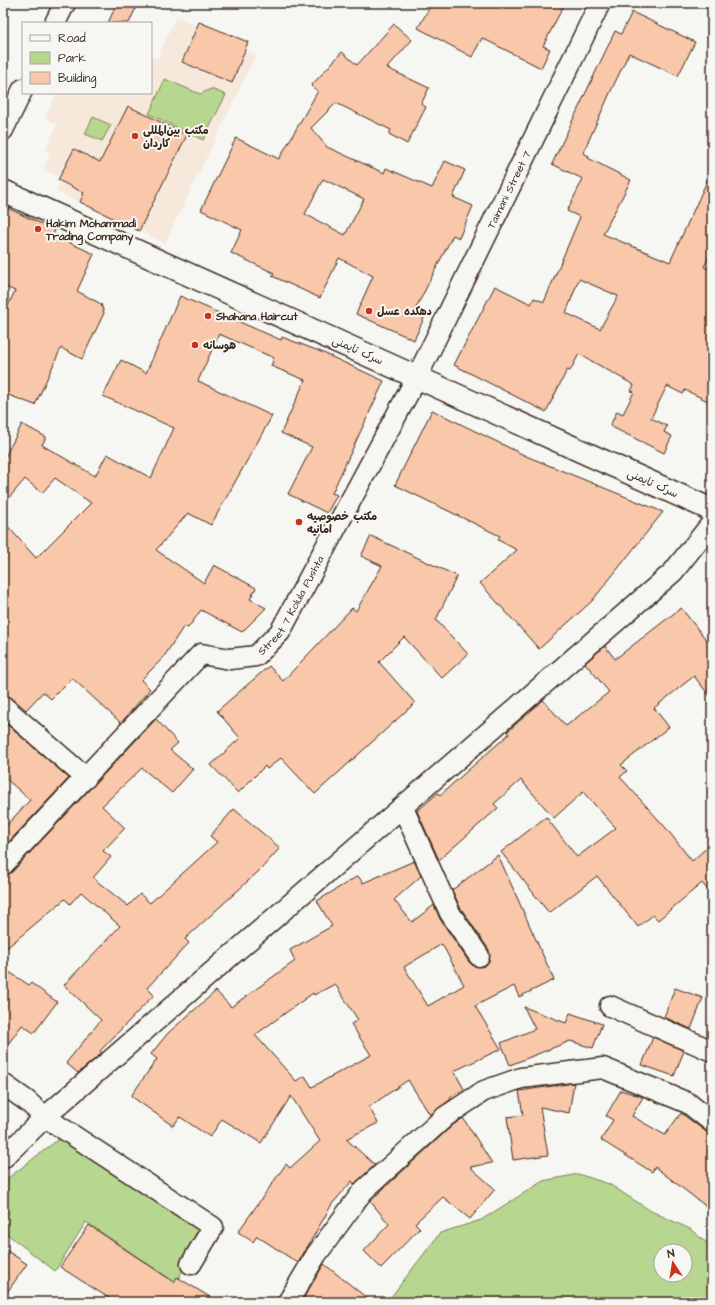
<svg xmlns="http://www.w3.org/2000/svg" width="715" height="1305" font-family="'Architects Daughter','Playpen Sans Arabic',sans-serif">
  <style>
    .built { fill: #f7e8dc }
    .green { fill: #b7d68f; stroke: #798056; fill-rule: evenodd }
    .building { fill: #f9c7a9; stroke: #3b2a1e; fill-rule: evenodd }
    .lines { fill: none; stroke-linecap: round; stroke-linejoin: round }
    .street-casing { stroke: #3b2a1e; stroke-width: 23 }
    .secondary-casing { stroke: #3b2a1e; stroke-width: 25 }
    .street { stroke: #f6f6f2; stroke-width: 20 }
    .secondary { stroke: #f6f6f2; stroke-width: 22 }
    .poi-dot { fill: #c8321e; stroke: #f6f6f2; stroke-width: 1.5 }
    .labels { text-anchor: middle; stroke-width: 4; stroke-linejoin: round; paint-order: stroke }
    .poi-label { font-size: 11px; font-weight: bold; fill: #3b2a1e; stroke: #f6f6f2; text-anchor: start }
    .street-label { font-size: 11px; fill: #3b2a1e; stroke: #f6f6f2 }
  </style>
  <rect width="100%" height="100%" fill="#f6f6f2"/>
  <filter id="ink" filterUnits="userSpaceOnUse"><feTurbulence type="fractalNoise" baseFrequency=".025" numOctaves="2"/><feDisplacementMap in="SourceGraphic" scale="8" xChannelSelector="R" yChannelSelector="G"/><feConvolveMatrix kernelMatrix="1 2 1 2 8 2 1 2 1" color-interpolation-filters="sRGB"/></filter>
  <g filter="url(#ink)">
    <path class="built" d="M176 16 256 55 165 243 56 191 62 178 43 169 50 153 45 150 57 125 45 117 57 93H151V57L157 59Z"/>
    <path class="green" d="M165 79 200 94 211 89 226 95 203 140 149 114Z
      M93 117 111 125 102 141 85 134Z
      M60 1138 204 1230 176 1283 86 1222 55 1271 3 1231V1182Z
      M578 1174 609 1184 651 1211 690 1229 712 1247V1302H387L440 1233 481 1220 543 1181ZM661 1251H685V1275H661Z"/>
    <path class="building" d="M117 3H138L129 23H108Z
      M432 3H565L543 46 550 49 541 68 482 38 472 57 418 28Z
      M632 12 695 42 678 76 629 53 610 93 583 153 589 156 588 158 631 180 603 234 670 262 712 170V250L704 267 712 270V403L685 390 683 394 667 386 651 418 667 426 664 432 672 436 664 453 610 426 617 411 623 414 634 392 631 391 634 385 579 354 570 371 567 370 546 412 454 365 495 286 531 304 534 298 544 302 580 217 567 211 583 179 552 164 615 31 621 34ZM579 279 618 296 600 329 566 313Z
      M199 22 248 42 232 83 182 62Z
      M394 24 412 40 387 68 429 88 421 104 426 107 407 144 389 134 391 130 336 103 311 128 327 147 384 173 386 168 432 188 445 161 465 170 453 197 473 206 459 238 453 235 414 312 425 316 414 340 356 314 373 276 339 258 320 298 272 276 274 273 231 253 242 230 201 210 236 138 279 159 318 91 311 86 342 52 357 65ZM323 179 364 199 345 235 305 214Z
      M128 106 187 135 139 231 80 202 84 193 58 180 74 149 100 162Z
      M3 206 55 230 53 235 94 254 77 291 101 304 104 313 82 359 61 348 35 405 3 393V316L15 291 3 286Z
      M180 296 281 340 282 337 319 351 384 381 332 493 337 495 327 513 288 494 312 447 281 433 305 380 271 366 274 358 219 334 198 381 272 416 211 525 188 513 156 550 204 583 214 565 256 588 250 599 266 608 242 632 201 610 188 628 184 626 163 658 141 680 150 689 121 723 72 678 51 699 43 692 26 710 11 697 3 695V521L36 558 91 503 55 478 42 493 25 479 3 505V461L22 424 46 437 42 445 95 476 107 454 151 478 174 428 103 396 121 360 146 373Z
      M432 410 526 456 663 512 592 601 539 649 480 583 517 550 498 540 500 536 395 485Z
      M371 536 457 576 436 620 468 654 442 678 404 637 379 662 415 703 315 794 281 758 267 769 265 766 238 793 211 765 240 738 217 711 269 666 283 681 352 608 356 611 382 566 361 556Z
      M681 608 712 647V699L694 676 654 708 669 727 621 765 627 771 620 777 666 828 692 861 712 843V895L702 883 658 920 653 915 638 927 597 876 549 913 501 852 546 817 577 857 616 828 583 792 554 818 521 780 494 804 498 808 439 860 417 811 438 793 440 795 509 734 507 732 543 700 566 726 609 692 585 663 605 646 615 659Z
      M156 719 178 743 170 750 193 769 172 793 142 768 102 806 125 828 103 851 111 857 93 878 128 906 140 894 150 903 217 842 210 836 234 809 280 848 260 870 185 939 189 943 147 988 154 995 100 1051 102 1053 78 1073 66 1063 101 1020 64 985 120 926 81 892 70 904 65 899 3 951V876L11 873Z
      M3 721 69 778 3 848V829L30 800 3 776Z
      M498 855 554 980 519 997 514 986 475 1006 501 1049 454 1071 464 1089 450 1097 451 1099 430 1115 408 1080 369 1107 378 1123 346 1139 375 1165 354 1184 352 1181 332 1204 298 1263 257 1236 253 1242 238 1232 286 1164 290 1168 320 1141 291 1096 261 1143 222 1119 210 1137 180 1117 173 1126 131 1096 157 1059 151 1054 168 1033 216 991 231 1007 295 961 290 950 332 926 317 901 358 876 363 883 414 861 421 876 394 900 412 922 434 905 440 919 469 962 474 966H485L489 961V950L460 907 452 890ZM442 944 464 985 428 1006 404 967ZM335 984 358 1020 351 1024 371 1055 312 1087 305 1076 296 1081 255 1035 313 993 314 995Z
      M3 968 29 985 31 983 57 1002 34 1033 22 1025 3 1051Z
      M675 988 703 998 691 1029 664 1017Z
      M524 1007 566 1023 570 1013 602 1024 593 1048 570 1041 510 1065 501 1043 535 1029Z
      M653 1037 684 1051 674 1076 642 1065Z
      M574 1083 569 1113 540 1107 548 1155 513 1160 507 1117 523 1115 519 1091Z
      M621 1090 643 1097 632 1116 665 1135 681 1113 705 1131 712 1133V1211L655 1167 652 1172 601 1140 613 1120 606 1116Z
      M463 1118 492 1163 470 1167 495 1189 470 1219 443 1197 415 1223 420 1228 381 1268 364 1251 389 1224 370 1201 453 1125Z
      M89 1225 174 1282 177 1277 218 1302H115L60 1267Z
      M3 1248 27 1264 3 1298Z
      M324 1264 372 1302H301Z"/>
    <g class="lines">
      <defs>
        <g id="street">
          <path d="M55 23 65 3"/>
          <path d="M3 130 23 89"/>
          <path d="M3 706 86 778"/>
          <path d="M403 808 450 913 479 956"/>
          <path id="s1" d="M3 865 201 654 230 659 256 656 280 632 417 377 600 3"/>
          <path d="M610 1006 712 1051"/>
          <path d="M3 1084 27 1101 45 1117 213 1227 191 1264"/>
          <path d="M3 1158 45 1117 673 572 712 523"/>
          <path d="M288 1302 316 1255 363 1191 446 1116 484 1091 521 1078 603 1068 688 1103 712 1122"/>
        </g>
        <path id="secondary" d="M3 191 712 510"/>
      </defs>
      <use href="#street" class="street-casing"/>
      <use href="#secondary" class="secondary-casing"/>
      <use href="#street" class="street"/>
      <use href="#secondary" class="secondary"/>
    </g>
  </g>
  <g class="poi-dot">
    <circle cx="135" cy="136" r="4"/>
    <circle cx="38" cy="229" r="4"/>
    <circle cx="369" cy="311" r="4"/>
    <circle cx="208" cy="316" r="4"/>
    <circle cx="195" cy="345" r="4"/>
    <circle cx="299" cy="522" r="4"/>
  </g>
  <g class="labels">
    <g class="poi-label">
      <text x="143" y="134">مکتب بین‌المللی<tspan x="143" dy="13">کاردان</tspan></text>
      <text x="46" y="227">Hakim Mohammadi<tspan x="46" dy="13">Trading Company</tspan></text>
      <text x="377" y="315">دهکده عسل</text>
      <text x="216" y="320">Shahana Haircut</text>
      <text x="203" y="349">هوسانه</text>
      <text x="307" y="520">مکتب خصوصیه<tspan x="307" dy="13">امانیه</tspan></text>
    </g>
    <g class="street-label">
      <text dy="4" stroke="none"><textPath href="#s1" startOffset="877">Taimani Street 7</textPath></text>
      <text transform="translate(358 350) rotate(24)" y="4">سرک تایمنی</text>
      <text transform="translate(653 483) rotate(24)" y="4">سرک تایمنی</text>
      <text dy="4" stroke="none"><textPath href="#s1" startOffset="407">Street 7 Kolula Pushta</textPath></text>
    </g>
  </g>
  <rect width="715" height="1305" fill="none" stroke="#f6f6f2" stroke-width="16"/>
  <rect x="8" y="8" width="699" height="1289" fill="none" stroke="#3b2a1e" stroke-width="1.5" filter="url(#ink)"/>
  <rect x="22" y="22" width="130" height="72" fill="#f6f6f2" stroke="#aba49d"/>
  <rect x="30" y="35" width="20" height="6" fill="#f6f6f2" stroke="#aba49d"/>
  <text x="58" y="42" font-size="12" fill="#3b2a1e">Road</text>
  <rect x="30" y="52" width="20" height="12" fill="#b7d68f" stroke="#aba49d"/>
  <text x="58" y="62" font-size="12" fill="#3b2a1e">Park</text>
  <rect x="30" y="72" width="20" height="12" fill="#f9c7a9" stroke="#aba49d"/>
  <text x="58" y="82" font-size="12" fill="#3b2a1e">Building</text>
  <g transform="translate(673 1263) rotate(348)"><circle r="19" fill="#f6f6f2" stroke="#aba49d"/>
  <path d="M0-3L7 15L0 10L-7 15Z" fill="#c8321e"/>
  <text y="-6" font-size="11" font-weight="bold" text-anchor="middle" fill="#3b2a1e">N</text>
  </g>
</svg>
